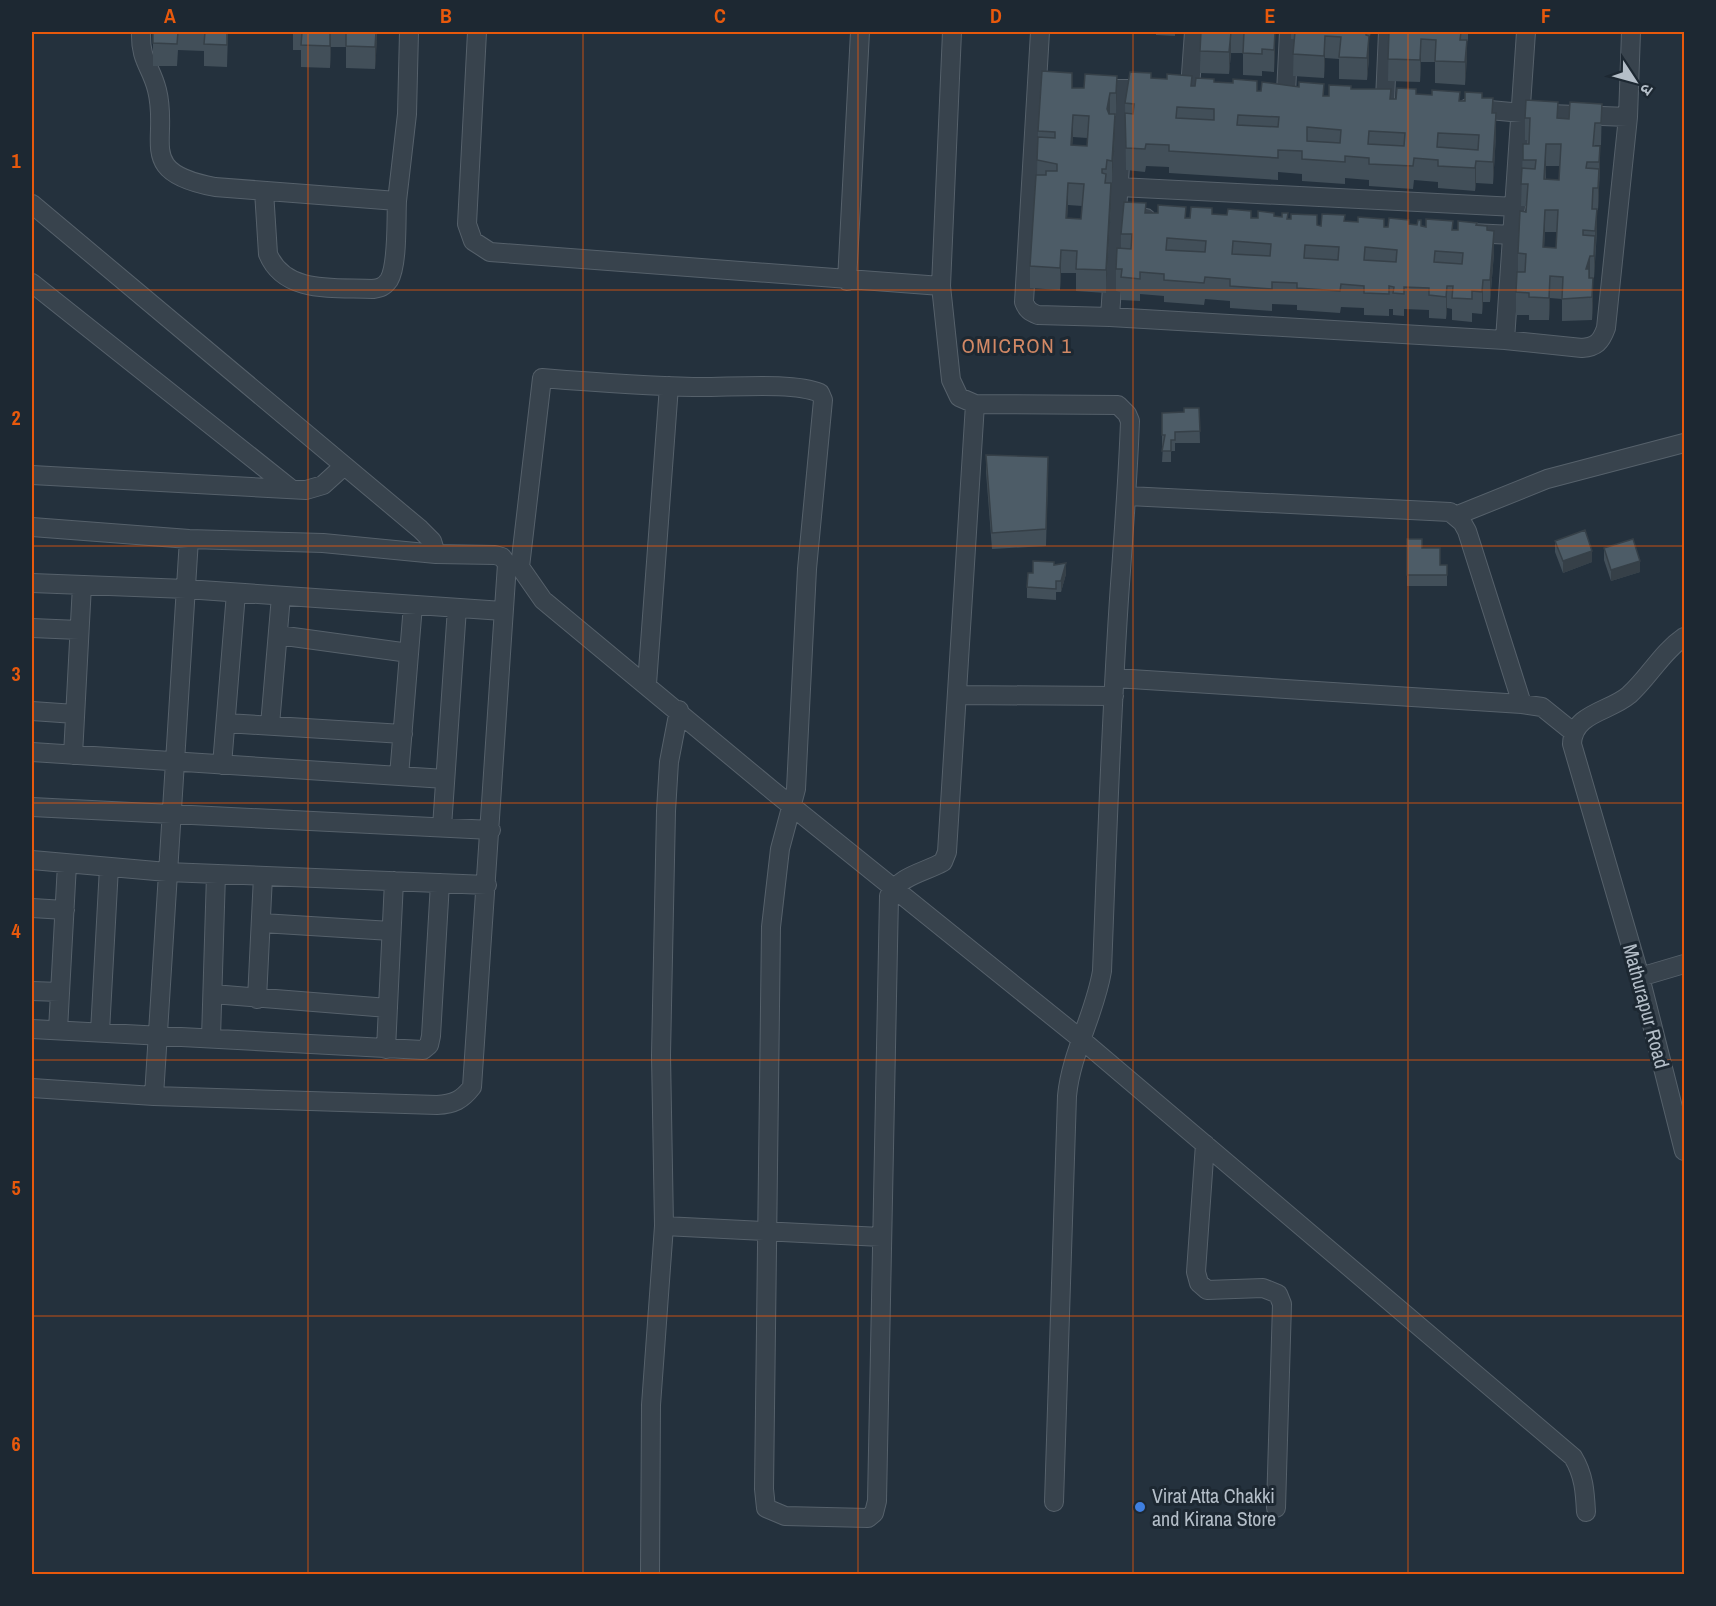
<svg xmlns="http://www.w3.org/2000/svg" width="1716" height="1606" font-family="'Archivo Narrow','Noto Sans Devanagari',sans-serif">
  <style>
    .lines { fill: none; stroke-linecap: round; stroke-linejoin: round }
    .minor-casing { stroke: #56616b; stroke-width: 20 }
    .minor { stroke: #38434d; stroke-width: 18 }
    .wall { fill: #424f59; fill-rule: evenodd }
    .shaded-wall { fill: #364048 }
    .building { fill: #4d5c67; stroke: #364048; stroke-width: 1.5; fill-rule: evenodd }
    .grid { fill: none; stroke: #e8590c; stroke-width: 1.5; stroke-opacity: 0.55 }
    .shop-dot { fill: #3f7fe0; stroke: #1d2832; stroke-width: 2 }
    .labels { text-anchor: middle; stroke-width: 6; stroke-linejoin: round; paint-order: stroke }
    .street-label { font-size: 20px; fill: #b4bec8; stroke: #1d2832 }
    .poi-label { font-size: 20px; fill: #b4bec8; stroke: #1d2832; text-anchor: start }
    .neighbourhood-label { font-size: 21px; letter-spacing: 1.5px; fill: #d28865; stroke: #1d2832 }
    .neatline { fill: none; stroke: #e8590c; stroke-width: 2 }
    .grid-label { font-size: 20px; text-anchor: middle; font-weight: bold; fill: #e8590c }
  </style>
  <rect width="100%" height="100%" fill="#24313d"/>
  <g class="lines">
    <defs>
      <path id="minor" d="M141 32C140 61 151 66 157 90 170 141 134 172 215 187L397 201 407 114 409 32
        M477 32 467 224 473 241 490 252 941 286
        M952 32 941 286 951 380 959 397 975 404 1118 405 1127 414 1130 421C1128 476 1124 530 1120 584 1111 713 1107 842 1102 971 1095 1014 1071 1053 1067 1096L1054 1502
        M1040 32 1024 302C1027 310 1030 312 1038 315L1110 317 1505 340 1582 348C1596 347 1601 342 1606 328L1628 117 1631 32
        M1190 88 1194 32
        M1094 89H1150
        M1286 93 1289 32
        M1385 100 1388 32
        M1468 108 1522 113 1628 117
        M1119 187 1516 207
        M264 191 268 254C285 295 336 287 373 289 380 288 384 287 389 280 398 265 396 221 397 201
        M32 204 420 529 432 541 436 554
        M1117 217 1146 218
        M1471 233 1514 235
        M847 281 860 32
        M32 283 290 488
        M1110 317 1125 90
        M1505 340 1526 32
        M975 404 947 852 943 862C923 873 901 875 889 896L877 1501 874 1513 868 1518 785 1516 766 1508 764 1489 771 927 780 849 796 789 807 569 823 400 820 393C792 381 726 388 693 387 643 386 592 382 542 378L520 567 543 600 773 791 1082 1040 1573 1457C1584 1475 1585 1492 1586 1512
        M32 475 306 490 323 485 344 466
        M1128 496 1450 512 1462 522 1467 531 1522 704
        M1455 516 1547 479 1684 443
        M32 527 189 539 323 543 436 554 495 555 502 557 507 564 472 1087C462 1100 454 1104 437 1105L154 1096 32 1088
        M32 583 186 589 503 611
        M32 628 79 630
        M278 635 409 653
        M1684 637C1662 652 1649 677 1629 695 1609 712 1573 713 1572 744L1640 977 1684 1151
        M1115 678 1522 704 1542 707 1573 732
        M647 684 669 386
        M958 695 1114 696
        M32 711 75 714
        M226 723 403 734
        M270 725 281 596
        M32 752 445 779
        M73 755 82 585
        M222 765 236 593
        M399 776 413 605
        M32 807 491 830
        M442 827 457 608
        M32 860 167 872 487 885
        M32 908 65 910
        M262 923 391 931
        M1640 977 1684 964
        M32 991 60 992
        M213 994 388 1008
        M257 999 263 876
        M32 1029 423 1050 429 1045 431 1036 440 883
        M58 1030 67 864
        M100 1032 109 867
        M211 1038 216 874
        M386 1049 394 881
        M154 1096 189 539
        M1205 1144 1196 1272 1199 1283 1207 1290 1263 1288 1278 1294 1282 1304 1276 1508
        M664 1226 881 1237
        M650 1574 651 1405 664 1226 661 1055 666 811 669 762 679 710"/>
    </defs>
    <use href="#minor" class="minor-casing"/>
    <use href="#minor" class="minor"/>
  </g>
  <path class="wall" d="M153 32H228L227 67 204 66V51L178 50 177 66H153Z
    M293 32H377L375 69 346 68V47H331L330 68 301 67V50H293Z
    M1110 32H1131V33Z
    M1156 32H1175V36L1156 35Z
    M1201 32H1275L1274 72 1262 71V76L1243 75V53H1231L1229 74 1200 73Z
    M1291 32H1371L1370 36H1369V58L1367 80 1339 79V59L1325 58 1324 78 1293 76 1294 39H1291Z
    M1389 32H1468V41H1467L1465 85 1435 83V62H1421L1420 82 1388 81Z
    M1117 76V98L1116 116H1115V136L1112 183H1107L1111 205 1106 293 1076 291V273H1061L1060 290 1030 288V266L1037 175 1038 131 1072 88H1084ZM1073 137 1087 138V146L1072 145ZM1068 205 1082 206 1081 219 1067 218Z
    M1151 78 1192 86H1195L1214 82 1257 91 1324 96H1329L1351 89 1391 99H1396L1416 94 1465 101 1482 98 1493 113 1496 135 1493 184 1476 183 1475 191 1438 188V182L1414 180 1413 189 1369 186V180L1345 178V184L1302 181V174L1278 172V180L1169 173V167L1146 166 1145 172 1126 170 1125 103Z
    M1602 104 1601 145H1595V146H1600V168L1598 210H1597V231L1594 278H1590L1593 300 1592 320 1562 321V299L1550 298 1549 320H1529V315H1516V292L1518 272V253L1527 206H1521L1523 144H1529V140H1525V118L1569 119ZM1546 166H1560L1559 180 1546 179ZM1545 232H1557L1556 248 1544 247Z
    M1146 213 1186 218 1212 214 1258 218 1274 216 1321 226 1345 221 1384 227 1409 224 1458 230 1476 225 1487 230 1494 253 1490 302H1483L1482 314 1472 313V322L1452 320V309L1447 308 1446 319 1429 318V310L1404 309V316L1393 315V309H1389V316L1364 315V308L1341 307 1340 313 1297 310V305L1272 304V311L1230 308V301L1205 299 1204 305 1164 302V296L1140 294V301L1121 300V292L1116 291V269L1121 248V234Z
    M1199 408 1200 443H1175V451H1171V462H1162L1163 446H1162V413L1184 412Z
    M986 455 1048 474 1046 546 992 549 986 472Z
    M1407 539 1422 548 1440 565H1447V586H1407Z
    M1555 541 1592 562 1563 573 1555 552Z
    M1604 548 1640 572 1611 581 1604 560Z
    M1054 565 1066 574 1061 592H1056V600L1027 598V587L1033 573Z"/>
  <path class="shaded-wall" d="M331 32V47L330 68V46Z
    M376 32 377 42 375 69V47Z
    M1231 32V53L1229 74V52Z
    M1275 32V53L1274 72V50Z
    M1325 36V58L1324 78V56Z
    M1369 36V58L1367 80V58Z
    M1421 39V62L1420 82V60Z
    M1467 40V62L1465 85V62Z
    M1117 76V98L1116 116V93Z
    M1110 93V115L1107 109Z
    M1496 113V135L1493 184V162Z
    M1115 114V136L1112 183V161Z
    M1073 115V137L1071 167V145Z
    M1546 144V166L1544 202V179Z
    M1600 146V168L1599 184V162Z
    M1476 161V183L1475 191V168Z
    M1599 169V191L1598 210V188Z
    M1068 183V205L1066 240V218Z
    M1111 183V205L1106 293V270Z
    M1597 209V231L1595 253V231Z
    M1545 210V232L1543 269V247Z
    M1494 231V253L1490 302V280Z
    M1595 236V258L1594 278V256Z
    M1061 250V273L1060 290V268Z
    M1590 256V278L1589 300V282L1586 269Z
    M1550 276V298L1549 320V298Z
    M1593 278V300L1592 320V297Z
    M1483 280V302L1482 314V292Z
    M1447 286V308L1446 319V297Z
    M1592 551V562L1563 573V561Z
    M1640 561V572L1611 581V570Z
    M1066 563V574L1061 592V581Z"/>
  <path class="building" d="M153 32H178L177 44 153 43Z
    M205 32H227V45L204 44Z
    M302 32H330V46L301 45Z
    M346 32H376L375 47 346 46Z
    M1201 32H1231L1229 52 1200 51Z
    M1244 32H1275L1274 50 1262 49V54L1243 53Z
    M1295 32 1301 33V32H1366V35L1369 36 1367 58 1339 57 1341 37 1325 36 1324 56 1293 54Z
    M1389 32H1461L1460 40H1467L1465 62 1435 61 1436 40 1421 39 1420 60 1388 59Z
    M1042 71 1072 73V88H1084L1085 74 1117 76 1116 93H1110L1107 109 1109 114H1115L1112 161 1107 160 1106 169H1102V173L1106 174 1105 183H1111L1106 270 1076 269 1077 251 1061 250 1060 268 1030 266 1036 175H1046V171H1057V164L1037 160 1038 137 1055 138V132L1038 131ZM1073 115 1089 116 1087 146 1071 145ZM1068 183 1084 184 1081 219 1066 218Z
    M1130 72 1151 73V78L1167 79V74L1192 76 1191 86H1195L1196 78 1214 79V82L1233 83V79L1257 81V91H1261L1262 82 1299 87V82L1324 84 1323 96H1329V85L1351 86V89H1391L1390 99H1396L1397 88 1416 89V94L1432 95V90L1460 92 1459 101H1465V92L1482 93V98H1493L1492 113H1496L1493 162 1476 161 1475 168 1438 166V160L1414 158 1413 166 1369 164V158L1345 156V162L1302 159V151L1278 150V158L1169 151V145L1146 144 1145 149 1126 148 1125 113 1133 114 1134 104 1125 103ZM1177 107 1214 109V120L1176 118ZM1238 115 1279 117 1278 127 1237 125ZM1307 127 1341 130 1340 143 1307 141ZM1369 131 1405 133 1404 146 1368 144ZM1438 133 1479 135 1478 150 1437 147Z
    M1526 100 1558 102 1557 118 1569 119 1570 102 1602 104 1601 123H1595L1593 146H1600L1599 162H1587L1586 168 1599 169 1598 188H1593L1592 209H1597L1595 231 1583 230V235L1595 236 1594 256H1590L1586 269H1589V278H1593L1592 297 1562 299 1563 277 1550 276 1549 298 1529 297V293L1516 292 1517 272H1525L1526 254 1518 253 1520 211 1526 212 1528 184H1521L1522 168 1535 169 1536 160H1523V144H1529L1530 118H1525ZM1546 144H1561L1559 180 1544 179ZM1545 210H1558L1556 248 1543 247Z
    M1124 202 1146 203 1145 213H1158V205L1186 207 1185 218H1190L1191 207 1212 208V214L1227 215 1228 209 1251 211V218H1258V211L1274 213V216L1282 217V213H1288L1287 219H1291V214L1317 215V225L1321 226 1322 214 1345 215 1344 221 1358 222V217L1384 219V227H1388L1389 218 1409 220V224L1417 225 1418 220H1421V226L1426 227V219L1453 221 1452 230H1458V221L1477 223 1476 225 1487 226V230L1494 231 1490 280H1483L1482 292 1472 291V299L1452 298 1453 286H1447L1446 297 1429 295V288L1404 287V294L1393 293 1394 287 1389 286V294L1364 293V286L1341 284 1340 291 1297 288V283L1272 282V289L1230 286V279L1205 277 1204 283 1164 280V274L1140 272V279L1121 277 1122 269H1116L1117 248 1131 249 1132 234H1121ZM1167 238 1206 241 1205 252 1166 250ZM1233 241 1271 244 1270 256 1232 254ZM1305 245 1339 247 1338 260 1304 258ZM1365 247 1397 250 1396 262 1364 260ZM1435 251 1463 253 1462 264 1434 262Z
    M1184 408H1199L1200 431 1175 432V440H1171V451H1162L1165 435H1162V413L1184 412Z
    M986 455 1048 457 1046 529 992 533Z
    M1585 530 1592 551 1563 561 1555 541Z
    M1407 539H1422V548H1440V565H1447V575H1407Z
    M1633 539 1640 561 1611 570 1604 548Z
    M1033 561 1054 562V565L1066 563 1061 581H1056V589L1027 587 1028 573H1033Z"/>
  <path class="grid" d="M308 32V1574M583 32V1574M858 32V1574M1133 32V1574M1408 32V1574M32 290H1684M32 546H1684M32 803H1684M32 1060H1684M32 1316H1684"/>
  <circle class="shop-dot" cx="1140" cy="1507" r="6"/>
  <g class="labels">
    <g class="street-label">
      <text transform="translate(1646 1006) rotate(75)" y="7">Mathurapur Road</text>
    </g>
    <g class="poi-label">
      <text x="1152" y="1503">Virat Atta Chakki<tspan x="1152" dy="23">and Kirana Store</tspan></text>
    </g>
    <g class="neighbourhood-label">
      <text x="1017" y="353">OMICRON 1</text>
    </g>
  </g>
  <rect width="1716" height="1606" fill="none" stroke="#1d2832" stroke-width="66"/>
  <g transform="translate(1635 81) rotate(126)" stroke="#1d2832" stroke-width="4.5" paint-order="stroke">
  <path d="M0-4.5L10 22L0 15L-10 22Z" fill="#b4bec8"/>
  <text y="-9" font-size="16" font-weight="bold" text-anchor="middle" fill="#b4bec8">उ</text>
  </g>
  <rect x="33" y="33" width="1650" height="1540" class="neatline"/>
  <g class="grid-label">
    <text x="170" y="23">A</text>
    <text x="446" y="23">B</text>
    <text x="720" y="23">C</text>
    <text x="996" y="23">D</text>
    <text x="1270" y="23">E</text>
    <text x="1546" y="23">F</text>
    <text x="16" y="168">1</text>
    <text x="16" y="425">2</text>
    <text x="16" y="681">3</text>
    <text x="16" y="938">4</text>
    <text x="16" y="1195">5</text>
    <text x="16" y="1451">6</text>
  </g>
</svg>
